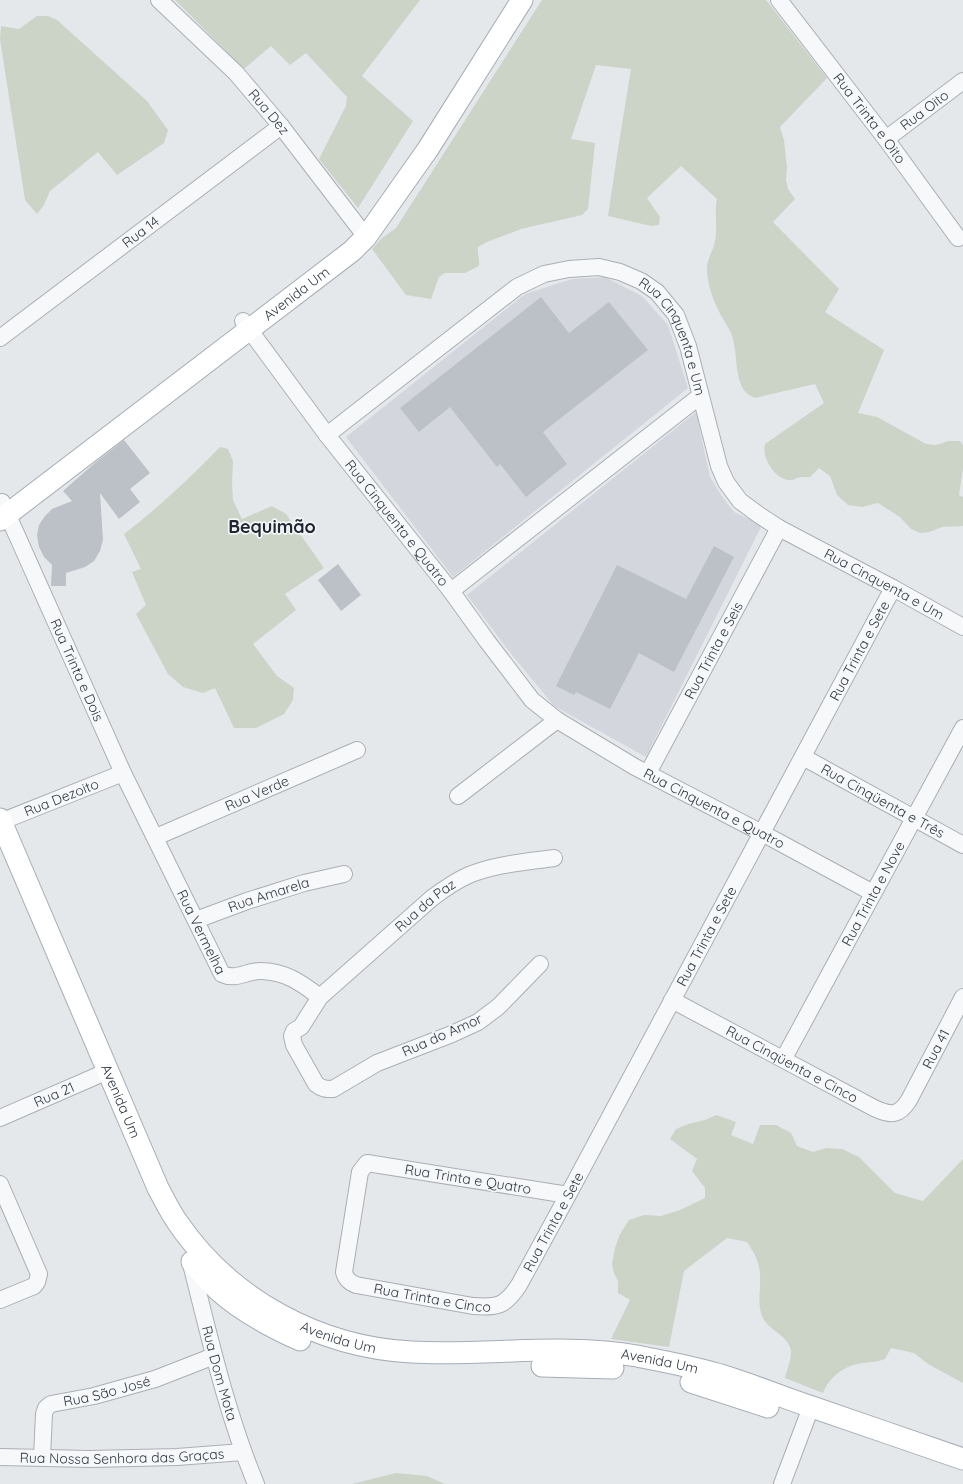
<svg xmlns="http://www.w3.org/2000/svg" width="963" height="1484" font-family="Quicksand,sans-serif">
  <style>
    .built { fill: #d3d7dd }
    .green { fill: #cbd4c7 }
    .building { fill: #bcc1c7 }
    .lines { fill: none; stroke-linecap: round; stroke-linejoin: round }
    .minor-casing { stroke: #aaafb5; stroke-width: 18 }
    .major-casing { stroke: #a5adb6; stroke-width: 23 }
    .minor { stroke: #f7f8fa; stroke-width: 16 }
    .major { stroke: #fff; stroke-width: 21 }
    .labels { text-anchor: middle; stroke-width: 3.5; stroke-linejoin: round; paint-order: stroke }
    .street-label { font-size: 14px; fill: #2e3742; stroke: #f4f6f8 }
    .district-label { font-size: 18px; font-weight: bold; fill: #202833; stroke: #f4f6f8 }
  </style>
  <rect width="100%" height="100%" fill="#e5e8eb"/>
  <path class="built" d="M605 277 642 296 668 325 688 388 453 577 346 437 525 294 572 279Z
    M696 412 710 477 723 498 734 512 762 525 646 757 554 706 508 650 467 595Z"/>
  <path class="green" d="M175 0H420L362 76 413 121 358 208 319 159 346 106 347 97 306 53 290 65 271 46 244 69Z
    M542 0H766L827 78 780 127 784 140 787 168 786 180 788 189 795 199 773 222 839 289 825 312 884 350 858 413 877 417 926 444 936 445 949 441H960L963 445V468L959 495 963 497V526L942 527 929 532 920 533 911 529 900 517 878 503 862 507 848 505 837 495 830 476 819 468 810 477C807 477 804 477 801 477 797 477 793 481 789 480 775 479 761 457 765 444L824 403 815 384 755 398C749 395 745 393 742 387 735 372 737 354 733 339 731 331 726 324 722 317 714 303 708 287 707 271 706 260 713 252 715 241 718 227 714 213 717 199L681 166 647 198 660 217 659 225 651 226 608 216 618 149 631 69 596 65 571 139 595 143 588 209 582 215 521 229 487 242 478 247C477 254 480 259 479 266L465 273H445L439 277 431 299 406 295 372 249 382 238 396 228Z
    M37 16H48L57 20 147 101 168 130 164 143 117 175 98 152 50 191 44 205 37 214 25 200 0 39 1 26 19 29Z
    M220 447 228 449 233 461 232 483 233 500 242 519 272 506 286 514 324 568 285 594 296 610 253 644 277 676 294 688 293 700 284 714 256 728H234L215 688 203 693 183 687 168 674 136 614 146 605 132 572 141 569 124 534C158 508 190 478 220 447Z
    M716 1115 736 1122 731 1135 753 1144 760 1125H776L791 1133 797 1146 813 1152 826 1148 842 1149 859 1157 895 1193 923 1201 963 1159V1383L928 1364 914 1353 891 1348 885 1359C877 1362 871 1362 863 1363 845 1365 830 1376 823 1393L785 1378C786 1372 792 1358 791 1351 789 1335 767 1330 762 1316 757 1302 761 1290 760 1276 760 1263 754 1252 747 1242L727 1238 684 1271 669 1347 611 1339 630 1300 618 1293V1281L614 1273 612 1264 615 1248 620 1234 629 1220 644 1215 661 1216 680 1210 705 1198V1188L692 1171 697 1159 670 1139 676 1129 688 1124 705 1120Z
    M396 1473 427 1476 445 1484H352Z"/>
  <path class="building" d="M541 297 569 333 609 302 648 350 543 432 567 464 526 497 500 464 497 467 450 407 419 432 400 408Z
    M124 440 150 473 130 489 140 502 119 519 100 493 103 540 100 551 94 561 85 567 66 573V586H51L52 565 44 557 39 547 37 535 39 525 45 516 52 509 72 501 63 491 97 461Z
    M714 546 734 557 674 672 639 653 610 709 576 692 574 695 556 686 617 565 686 599Z
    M338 564 361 595 341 611 318 580Z"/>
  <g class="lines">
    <defs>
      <g id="minor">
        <path id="s1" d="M159 0 236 73 281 126 366 237"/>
        <path id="s2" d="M779 0 886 139 958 238"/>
        <path id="s3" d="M886 139 963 81"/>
        <path id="s4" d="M243 321 327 435 451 591 487 641 532 700 557 720 635 767 762 833 873 893"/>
        <path id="s5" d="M0 338 281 126"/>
        <path id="s6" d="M327 435 517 287 544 274 569 269 599 267 620 272 641 281 657 292 676 315 688 346 719 466 726 482 740 501 759 515 779 528 893 588 963 627"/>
        <path id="s7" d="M2 502 123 773 222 974C237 981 247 970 262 971 287 972 301 983 320 997"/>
        <path d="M451 591 700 396"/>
        <path id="s8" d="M803 757 963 845"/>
        <path id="s9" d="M648 773 779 528"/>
        <path d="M458 796 557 720"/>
        <path id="s10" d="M0 822 123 773"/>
        <path id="s11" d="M156 837 357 750"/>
        <path id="s12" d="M196 920 247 901 304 883 344 874"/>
        <path id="s13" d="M540 964 498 1007 478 1022 452 1034 377 1063 333 1089C326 1089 322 1089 316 1084L294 1045 292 1036 294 1031 301 1027 320 997 432 898C444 889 455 881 469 875 496 864 525 862 554 858"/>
        <path id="s14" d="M672 1000 874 1108C891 1116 899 1116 909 1100L963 997"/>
        <path id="s15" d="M784 1058 963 728"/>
        <path id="s16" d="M0 1118 108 1071"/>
        <path d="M0 1184 39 1274 37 1282 34 1286 0 1300"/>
        <path id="s17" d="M568 1195 367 1163 360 1172 344 1272C346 1279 349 1282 356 1285L473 1306C498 1308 505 1306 519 1285L568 1195 893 588"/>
        <path id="s18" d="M190 1260C209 1335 226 1412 256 1484"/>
        <path id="s19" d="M0 1457 90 1459 177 1457 243 1452"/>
        <path id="s20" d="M42 1457 44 1414 46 1408 51 1404 94 1396 155 1379 214 1356"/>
        <path d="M782 1484 811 1407"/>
      </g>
      <g id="major">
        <path id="s21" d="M0 520 352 251 366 237 428 149 522 0"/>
        <path id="s22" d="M0 819 158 1188C164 1199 170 1212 178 1223 230 1299 318 1347 411 1352 486 1356 563 1343 637 1356 666 1362 695 1367 724 1376 753 1385 782 1397 812 1407 862 1424 913 1442 963 1459"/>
        <path d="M192 1262C200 1271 209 1281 218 1290 242 1312 271 1327 300 1340"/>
        <path d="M542 1366 613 1368"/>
        <path d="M691 1382 768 1407"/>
      </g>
    </defs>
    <use href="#minor" class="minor-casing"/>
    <use href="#major" class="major-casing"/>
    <use href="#minor" class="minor"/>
    <use href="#major" class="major"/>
  </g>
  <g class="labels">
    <g class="street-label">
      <text dy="5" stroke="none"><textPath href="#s3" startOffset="48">Rua Oito</textPath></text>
      <text dy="5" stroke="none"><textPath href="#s1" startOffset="157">Rua Dez</textPath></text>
      <text dy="5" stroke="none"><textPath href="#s2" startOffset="149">Rua Trinta e Oito</textPath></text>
      <text dy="5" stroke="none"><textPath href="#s5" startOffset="176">Rua 14</textPath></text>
      <text dy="5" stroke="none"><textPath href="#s21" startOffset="373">Avenida Um</textPath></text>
      <text dy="5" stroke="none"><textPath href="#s6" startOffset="437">Rua Cinquenta e Um</textPath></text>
      <text dy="5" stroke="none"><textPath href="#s4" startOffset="254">Rua Cinquenta e Quatro</textPath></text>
      <text dy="5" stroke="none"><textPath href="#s6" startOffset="785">Rua Cinquenta e Um</textPath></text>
      <text dy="5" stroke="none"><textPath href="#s9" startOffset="139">Rua Trinta e Seis</textPath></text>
      <text dy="5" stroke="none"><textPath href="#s17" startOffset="1228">Rua Trinta e Sete</textPath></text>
      <text dy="5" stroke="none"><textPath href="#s7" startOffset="184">Rua Trinta e Dois</textPath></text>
      <text dy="5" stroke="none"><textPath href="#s11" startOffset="110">Rua Verde</textPath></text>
      <text dy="5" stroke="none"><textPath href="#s10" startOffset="66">Rua Dezoito</textPath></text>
      <text dy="5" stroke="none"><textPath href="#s8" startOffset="91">Rua Cinqüenta e Três</textPath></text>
      <text dy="5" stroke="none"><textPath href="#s4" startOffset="689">Rua Cinquenta e Quatro</textPath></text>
      <text dy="5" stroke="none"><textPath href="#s15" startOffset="187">Rua Trinta e Nove</textPath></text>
      <text dy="5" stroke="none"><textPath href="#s12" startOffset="77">Rua Amarela</textPath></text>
      <text dy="5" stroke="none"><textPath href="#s13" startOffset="506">Rua da Paz</textPath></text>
      <text dy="5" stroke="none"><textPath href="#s7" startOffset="474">Rua Vermelha</textPath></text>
      <text dy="5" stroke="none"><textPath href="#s17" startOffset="904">Rua Trinta e Sete</textPath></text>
      <text transform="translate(442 1035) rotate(-24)" y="5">Rua do Amor</text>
      <text dy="5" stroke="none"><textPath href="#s14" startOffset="328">Rua 41</textPath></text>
      <text dy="5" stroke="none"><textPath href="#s14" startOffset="136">Rua Cinqüenta e Cinco</textPath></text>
      <text dy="5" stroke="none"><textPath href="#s16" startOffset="59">Rua 21</textPath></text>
      <text dy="5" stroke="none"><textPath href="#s22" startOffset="307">Avenida Um</textPath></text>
      <text transform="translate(468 1179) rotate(9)" y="5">Rua Trinta e Quatro</text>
      <text dy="5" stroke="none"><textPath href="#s17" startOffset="580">Rua Trinta e Sete</textPath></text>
      <text dy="5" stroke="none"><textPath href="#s17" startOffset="412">Rua Trinta e Cinco</textPath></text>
      <text dy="5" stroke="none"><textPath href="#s22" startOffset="643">Avenida Um</textPath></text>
      <text dy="5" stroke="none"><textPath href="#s22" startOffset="967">Avenida Um</textPath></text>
      <text dy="5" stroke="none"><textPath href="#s18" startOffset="117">Rua Dom Mota</textPath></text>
      <text dy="5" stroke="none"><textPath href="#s20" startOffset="113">Rua São José</textPath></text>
      <text dy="5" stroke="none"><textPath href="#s19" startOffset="122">Rua Nossa Senhora das Graças</textPath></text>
    </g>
    <g class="district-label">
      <text x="272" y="533">Bequimão</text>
    </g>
  </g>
</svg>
